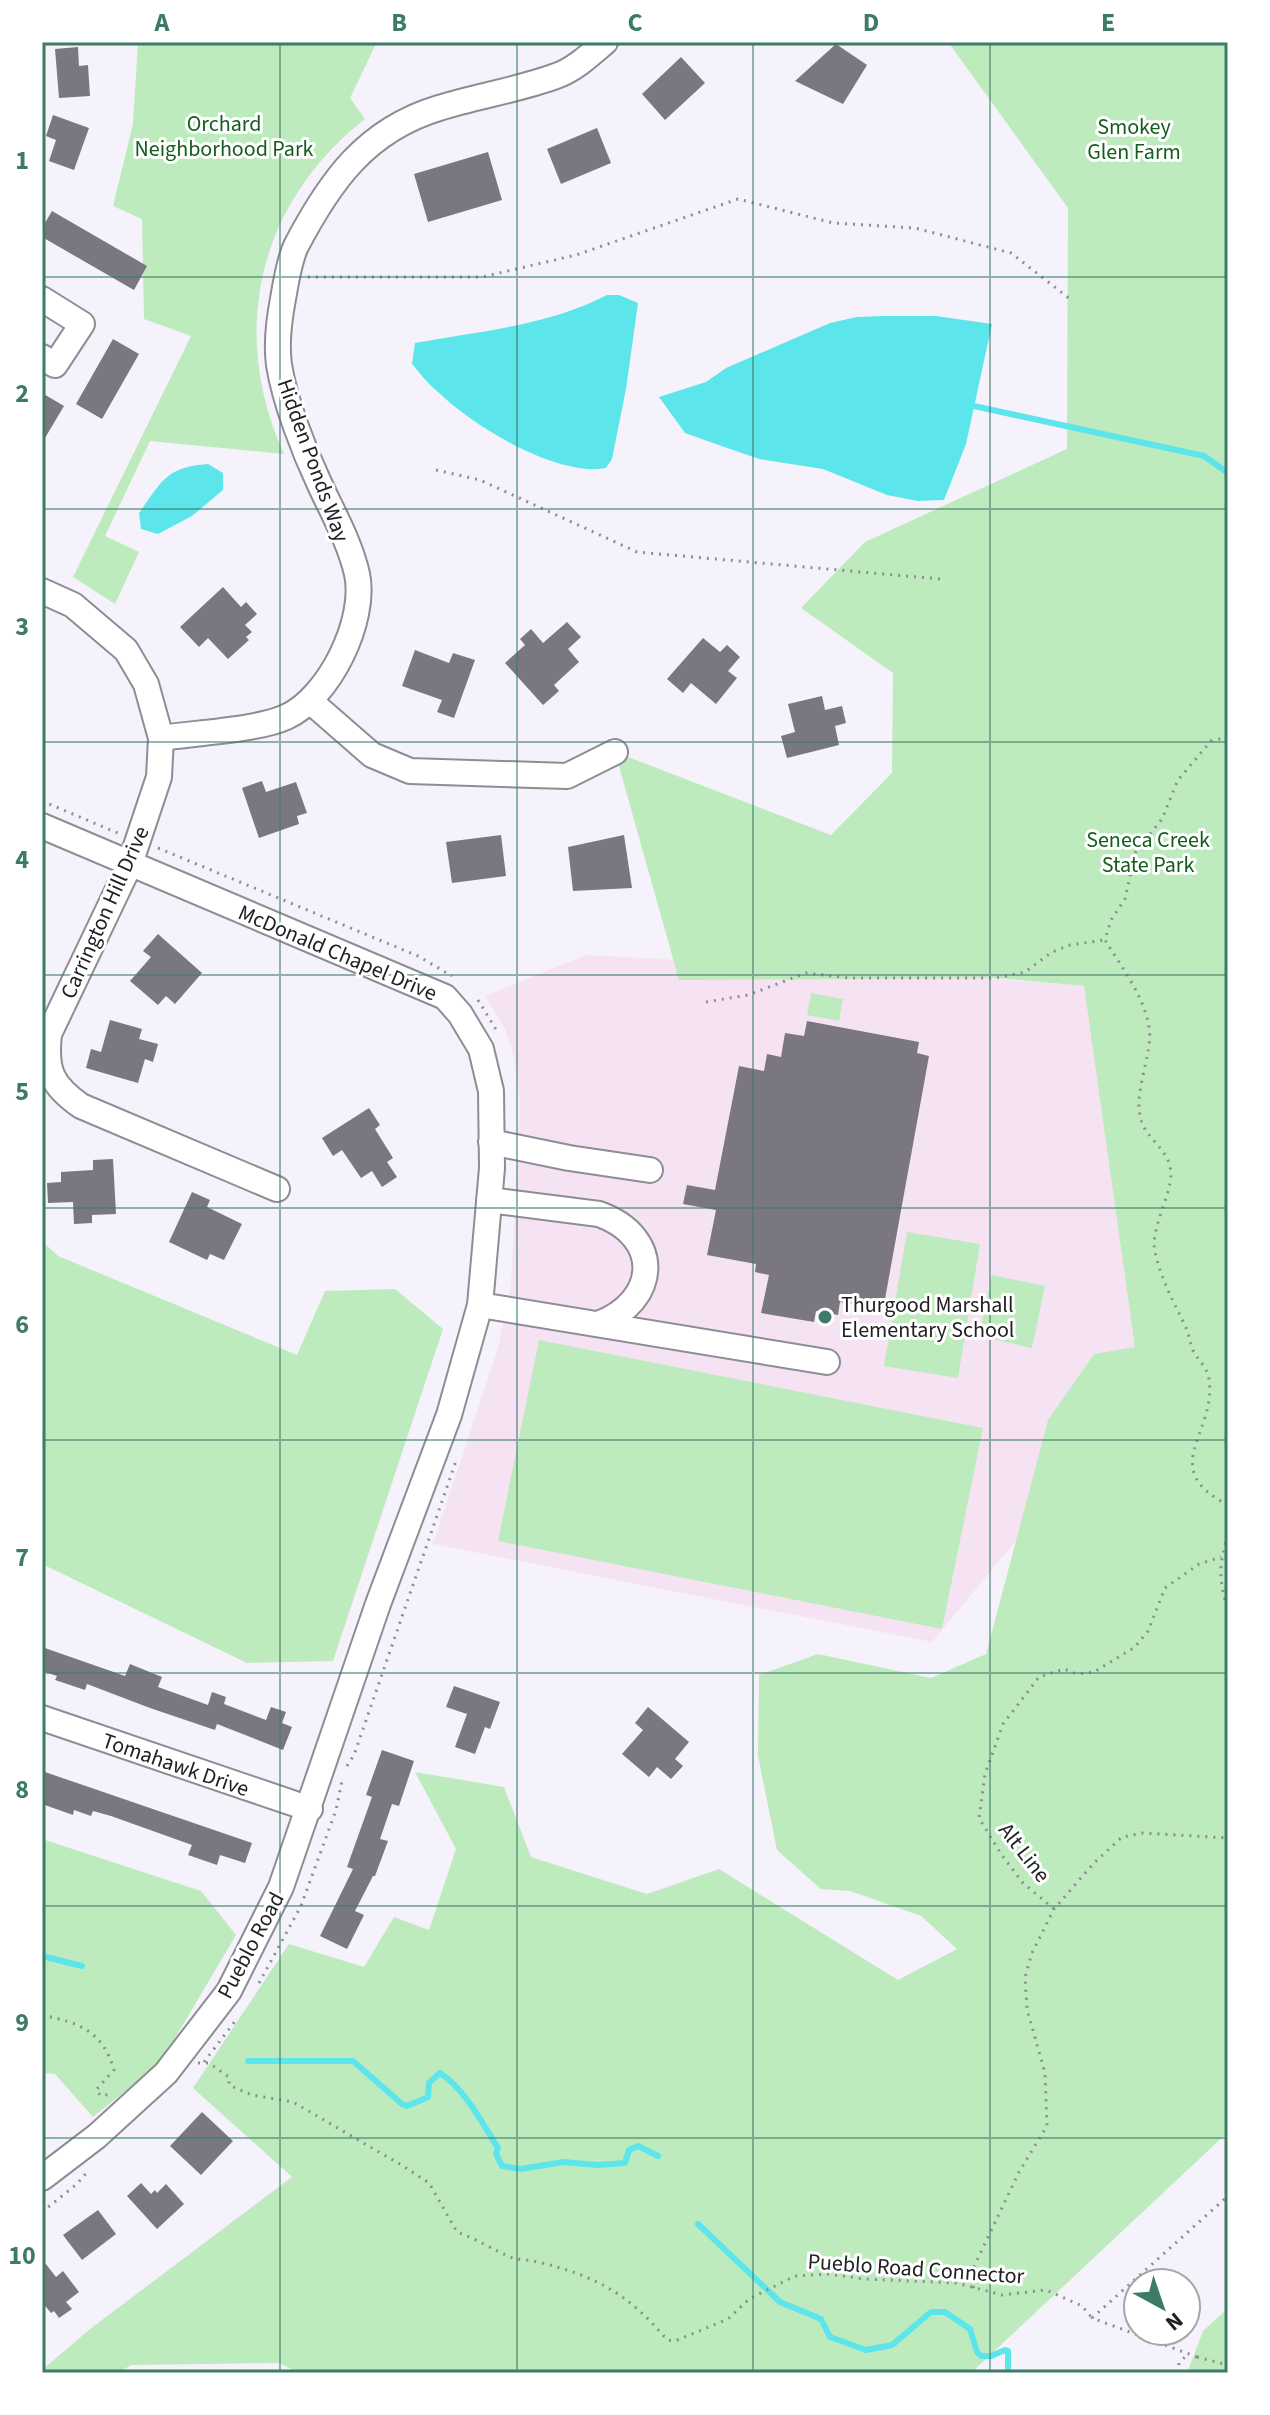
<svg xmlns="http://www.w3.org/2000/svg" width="1270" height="2415" font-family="'Source Sans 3',sans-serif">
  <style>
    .education { fill: #f5e3f4 }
    .green { fill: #beebbd }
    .water { fill: #5ce5eb }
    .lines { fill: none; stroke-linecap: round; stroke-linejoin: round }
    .stream { stroke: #5ce5eb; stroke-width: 6 }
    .building { fill: #7a7780 }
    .minor-casing { stroke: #8e8c94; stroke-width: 28 }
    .path { stroke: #8e8c93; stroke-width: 3; stroke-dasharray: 2 6; stroke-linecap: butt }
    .minor { stroke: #fff; stroke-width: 24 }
    .grid { fill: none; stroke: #3d7a67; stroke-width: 2; stroke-opacity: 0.55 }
    .poi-dot { fill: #3d7a67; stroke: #fff; stroke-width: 3 }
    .labels { text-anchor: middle; stroke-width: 6; stroke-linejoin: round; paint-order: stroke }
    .park-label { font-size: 22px; fill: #155d1d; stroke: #fff }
    .street-label { font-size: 22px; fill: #212024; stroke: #fff }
    .poi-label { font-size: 22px; fill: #212024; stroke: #fff; text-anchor: start }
    .neatline { fill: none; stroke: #3d7a67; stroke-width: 3 }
    .grid-label { font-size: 26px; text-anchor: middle; font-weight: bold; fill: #3d7a67 }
  </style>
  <rect width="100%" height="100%" fill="#f5f2fc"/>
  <path class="education" d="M586 955 912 973 1088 986 1167 1444 1078 1466 932 1642 433 1544 498 1348 511 1285 520 1103 514 1057 505 1029 485 996Z"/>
  <path class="green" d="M138 42H377L350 98 365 119C259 202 228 331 284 454L150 441 105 536 139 552 115 604 73 577 191 336 144 319 142 219 113 206 133 124Z
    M948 42H1228V2132L971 2373H299L279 2363 131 2365 118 2373H42V2370L90 2329 292 2177 193 2088 289 1944 364 1967 394 1917 429 1930 456 1849 415 1772 504 1787 531 1857 647 1894 719 1869 898 1980 957 1949 921 1916 850 1891 821 1889 777 1850 758 1756 759 1675 818 1654 931 1678 986 1654 1048 1420 1094 1354 1135 1347 1084 986 996 978 679 980 615 752 831 835 892 773 893 673 801 608 865 542 1067 449 1068 208Z
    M811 993 843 999 839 1021 807 1015Z
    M907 1232 980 1244 958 1378 884 1366Z
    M42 1241 58 1256 297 1355 325 1291 395 1289 443 1329 333 1661 247 1663 42 1564Z
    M992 1275 1045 1286 1032 1348 979 1336Z
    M539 1340 983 1428 942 1629 498 1541Z
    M42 1839 201 1891 236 1935 174 2040 153 2069 93 2117 55 2074 42 2073Z
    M1228 2308V2373H1187L1203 2331Z"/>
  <path class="water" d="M607 295H619L638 303 626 389 612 459 606 468C556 477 473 426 438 392 428 384 420 373 412 364L415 343C480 331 547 326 607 295Z
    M884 316H936L992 324 966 444 944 500 918 501 887 495 823 469 759 459 713 443 685 433 659 397 706 382 726 368 830 323 857 317Z
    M208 464 223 473V490L192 516 158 534 141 529 139 513C162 481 166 467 208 464Z"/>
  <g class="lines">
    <path class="stream" d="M974 406 1204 456 1228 473
      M42 1956 82 1966
      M248 2061H353L402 2104 407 2106 428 2097 429 2083 440 2073C465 2089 482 2123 498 2148L496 2154 502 2166 521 2169 563 2162 597 2165 625 2163 629 2150 638 2146 658 2156
      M698 2224 780 2302 821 2319 830 2337 866 2350 892 2345 931 2312H945L970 2329 977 2352 981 2356H991L1005 2350 1008 2351V2371L1011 2373
      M1047 2373H1052"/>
  </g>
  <path class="building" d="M836 44 867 65 843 104 795 81Z
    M78 47 79 66 88 65 90 96 59 98 55 49Z
    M681 57 705 83 665 120 642 94Z
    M53 115 89 128 74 170 49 161 56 140 46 136Z
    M597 128 611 163 561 184 547 149Z
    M488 152 502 200 428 222 414 174Z
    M52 211 147 266 134 290 42 237V228Z
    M113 339 139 354 102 419 76 404Z
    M42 393 64 406 42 443Z
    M223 587 241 607 246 602 257 614 245 625 252 632 246 637 249 640 228 659 208 638 199 647 180 627Z
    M567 622 581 637 568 649 579 662 554 685 559 691 543 705 505 663 525 645 520 639 531 629 543 643Z
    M703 638 720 652 727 645 740 657 728 671 737 678 716 704 691 683 683 693 667 679Z
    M415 650 449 663 453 653 475 660 454 718 437 712 442 700 402 686Z
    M822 696 825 710 842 706 846 723 835 726 839 745 787 758 781 736 795 732 788 704Z
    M262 781 266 792 296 782 307 813 297 816 299 824 259 838 242 788Z
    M501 835 506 876 452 883 446 842Z
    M624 835 632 888 573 891 568 847Z
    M158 934 202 973 175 1004 166 996 158 1005 130 981 151 957 143 951Z
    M110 1020 142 1029 139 1039 158 1044 153 1062 145 1059 138 1083 86 1068 91 1049 101 1052Z
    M807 1021 919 1042 917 1053 929 1056 883 1310 840 1302 838 1315 816 1311 814 1322 761 1313 769 1275 755 1272 756 1264 707 1255 716 1210 683 1204 687 1185 715 1190 739 1066 764 1071 767 1054 781 1057 785 1033 804 1036Z
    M369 1108 380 1125 375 1129 393 1158 387 1162 397 1177 382 1187 372 1171 361 1178 342 1150 333 1156 322 1138Z
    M113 1159 116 1214 92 1215V1223L74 1224 73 1202 48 1203 47 1183 61 1182V1172L93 1170V1160Z
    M192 1192 210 1200 207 1207 242 1224 224 1260 210 1254 207 1260 169 1242Z
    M42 1647 125 1676 130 1664 162 1677 158 1687 208 1705 212 1692 226 1697 224 1704 266 1720 271 1707 286 1712 282 1723 292 1727 283 1750 217 1724 215 1730 150 1708 87 1684 85 1690 55 1680 57 1676 42 1671Z
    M454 1686 500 1702 490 1729 485 1727 475 1754 455 1747 467 1714 446 1707Z
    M648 1707 689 1742 675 1759 683 1766 671 1779 657 1767 649 1777 622 1754 643 1730 635 1723Z
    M382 1750 414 1761 399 1806 392 1804 380 1839 388 1841 375 1876H373L355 1911 364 1915 347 1949 320 1936 353 1869 347 1867 372 1797 366 1795Z
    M42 1771 252 1843 245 1863 220 1855 217 1865 188 1855 192 1845 111 1816 93 1811 91 1816 74 1810 73 1815 42 1804Z
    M202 2112 233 2141 201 2175 170 2146Z
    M141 2183 151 2194 155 2190 157 2193 166 2184 184 2204 157 2229 127 2196Z
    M98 2210 116 2234 82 2260 63 2235Z
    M42 2259 56 2277 63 2271 79 2292 66 2302 72 2309 59 2318 54 2311 51 2313 42 2302Z"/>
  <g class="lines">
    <defs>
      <path id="minor" d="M42 299 82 324 55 365 42 357
        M42 591 73 605 126 650 146 684 161 738 159 777 130 864 49 1034C45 1070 51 1085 81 1106L277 1189
        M310 701 372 755 410 771 567 776 615 752
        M161 738C194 733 258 730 286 717 329 698 367 620 357 574 350 543 333 513 320 485 304 451 285 402 279 365 276 343 279 320 283 299 286 282 289 261 296 246 330 181 366 130 439 108 477 96 518 90 556 76 574 70 591 54 605 42
        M42 826 445 997 460 1014 481 1049 491 1091 492 1168 480 1305 449 1415 378 1604 281 1887 229 1991 166 2073 97 2136 42 2178
        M491 1142 569 1158 650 1170
        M489 1200 599 1214C663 1237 659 1301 598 1324
        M480 1305 827 1362
        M42 1718 310 1809"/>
    </defs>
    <use href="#minor" class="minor-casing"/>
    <path class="path" d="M308 277H482L576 255 738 199 833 223 915 228 1011 253 1070 299
      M436 470 480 480 637 552 940 579
      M1228 737 1211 741 1178 780 1162 819 1135 853 1125 899 1111 920 1105 940C1121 966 1144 996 1149 1027 1154 1054 1131 1094 1142 1123 1149 1141 1171 1151 1171 1175 1170 1198 1150 1230 1155 1252 1161 1280 1175 1304 1187 1330 1189 1336 1190 1342 1192 1348 1196 1359 1207 1366 1209 1379 1217 1434 1156 1468 1228 1505
      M42 801 120 834
      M158 848 418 956 452 976
      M478 1000 497 1031
      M706 1002 748 995 806 973 849 978H996L1025 972 1052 952 1070 945 1104 940
      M1228 1535C1218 1567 1219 1579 1228 1611
      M347 1766 354 1755 456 1461
      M1054 1909 1023 1883 1001 1854 979 1818 985 1774 1003 1724 1039 1677 1064 1669 1077 1674 1094 1672 1135 1647 1148 1631 1165 1588 1199 1564 1221 1557
      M259 1983 301 1906 336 1810 342 1781
      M42 2015C79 2023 103 2031 114 2070L96 2090 101 2096 111 2094
      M204 2062 236 2020
      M198 2063H209L229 2077V2085L252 2095 293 2102 403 2166 429 2183 457 2232C477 2239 495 2251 513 2258 521 2260 530 2260 538 2262 596 2276 629 2294 667 2340L675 2341 728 2319 749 2299 795 2276 828 2274 865 2279 957 2283 1002 2295 1046 2290 1082 2306 1092 2318
      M42 2212 77 2184 88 2171
      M974 2288 968 2279 1019 2172 1047 2126 1045 2073 1027 2009 1025 1977 1032 1953 1054 1909 1094 1863 1122 1837 1143 1833 1228 1838
      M1197 2357 1092 2318 1228 2196
      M1197 2357 1228 2365
      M1178 2373 1179 2363 1186 2356H1189"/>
    <use href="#minor" class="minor"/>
  </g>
  <path class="grid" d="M280 42V2373M517 42V2373M753 42V2373M990 42V2373M42 277H1228M42 509H1228M42 742H1228M42 975H1228M42 1208H1228M42 1440H1228M42 1673H1228M42 1906H1228M42 2138H1228"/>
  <circle class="poi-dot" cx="825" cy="1317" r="8"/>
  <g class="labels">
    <g class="park-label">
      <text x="224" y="131">Orchard<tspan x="224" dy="25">Neighborhood Park</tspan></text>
      <text x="1134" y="134">Smokey<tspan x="1134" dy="25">Glen Farm</tspan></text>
      <text x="1148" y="847">Seneca Creek<tspan x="1148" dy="25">State Park</tspan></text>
    </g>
    <g class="street-label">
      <text transform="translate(314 460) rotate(70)" y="8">Hidden Ponds Way</text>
      <text transform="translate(104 912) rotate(-66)" y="8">Carrington Hill Drive</text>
      <text transform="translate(338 952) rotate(23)" y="8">McDonald Chapel Drive</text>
      <text transform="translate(176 1764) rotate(19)" y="8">Tomahawk Drive</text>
      <text transform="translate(1025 1852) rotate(52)" y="8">Alt Line</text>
      <text transform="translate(250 1945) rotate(-62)" y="8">Pueblo Road</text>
      <text transform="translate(916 2268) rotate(4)" y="8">Pueblo Road Connector</text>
    </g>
    <g class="poi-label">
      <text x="841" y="1312">Thurgood Marshall<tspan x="841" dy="25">Elementary School</tspan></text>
    </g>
  </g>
  <rect width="1270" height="2415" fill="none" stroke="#ffffff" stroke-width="88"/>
  <g transform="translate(1162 2307) rotate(140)"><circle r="38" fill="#ffffff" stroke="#a6a6a7" stroke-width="2"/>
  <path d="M0-6L14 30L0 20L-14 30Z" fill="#3d7a67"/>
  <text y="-12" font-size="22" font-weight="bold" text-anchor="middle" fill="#212024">N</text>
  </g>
  <rect x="44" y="44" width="1182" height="2327" class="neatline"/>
  <g class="grid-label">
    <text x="162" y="31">A</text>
    <text x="399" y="31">B</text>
    <text x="635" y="31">C</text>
    <text x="871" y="31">D</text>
    <text x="1108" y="31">E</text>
    <text x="22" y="169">1</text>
    <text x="22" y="402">2</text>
    <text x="22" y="635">3</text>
    <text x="22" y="868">4</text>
    <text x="22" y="1100">5</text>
    <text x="22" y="1333">6</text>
    <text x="22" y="1566">7</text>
    <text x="22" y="1798">8</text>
    <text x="22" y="2031">9</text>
    <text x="22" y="2264">10</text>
  </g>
</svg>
